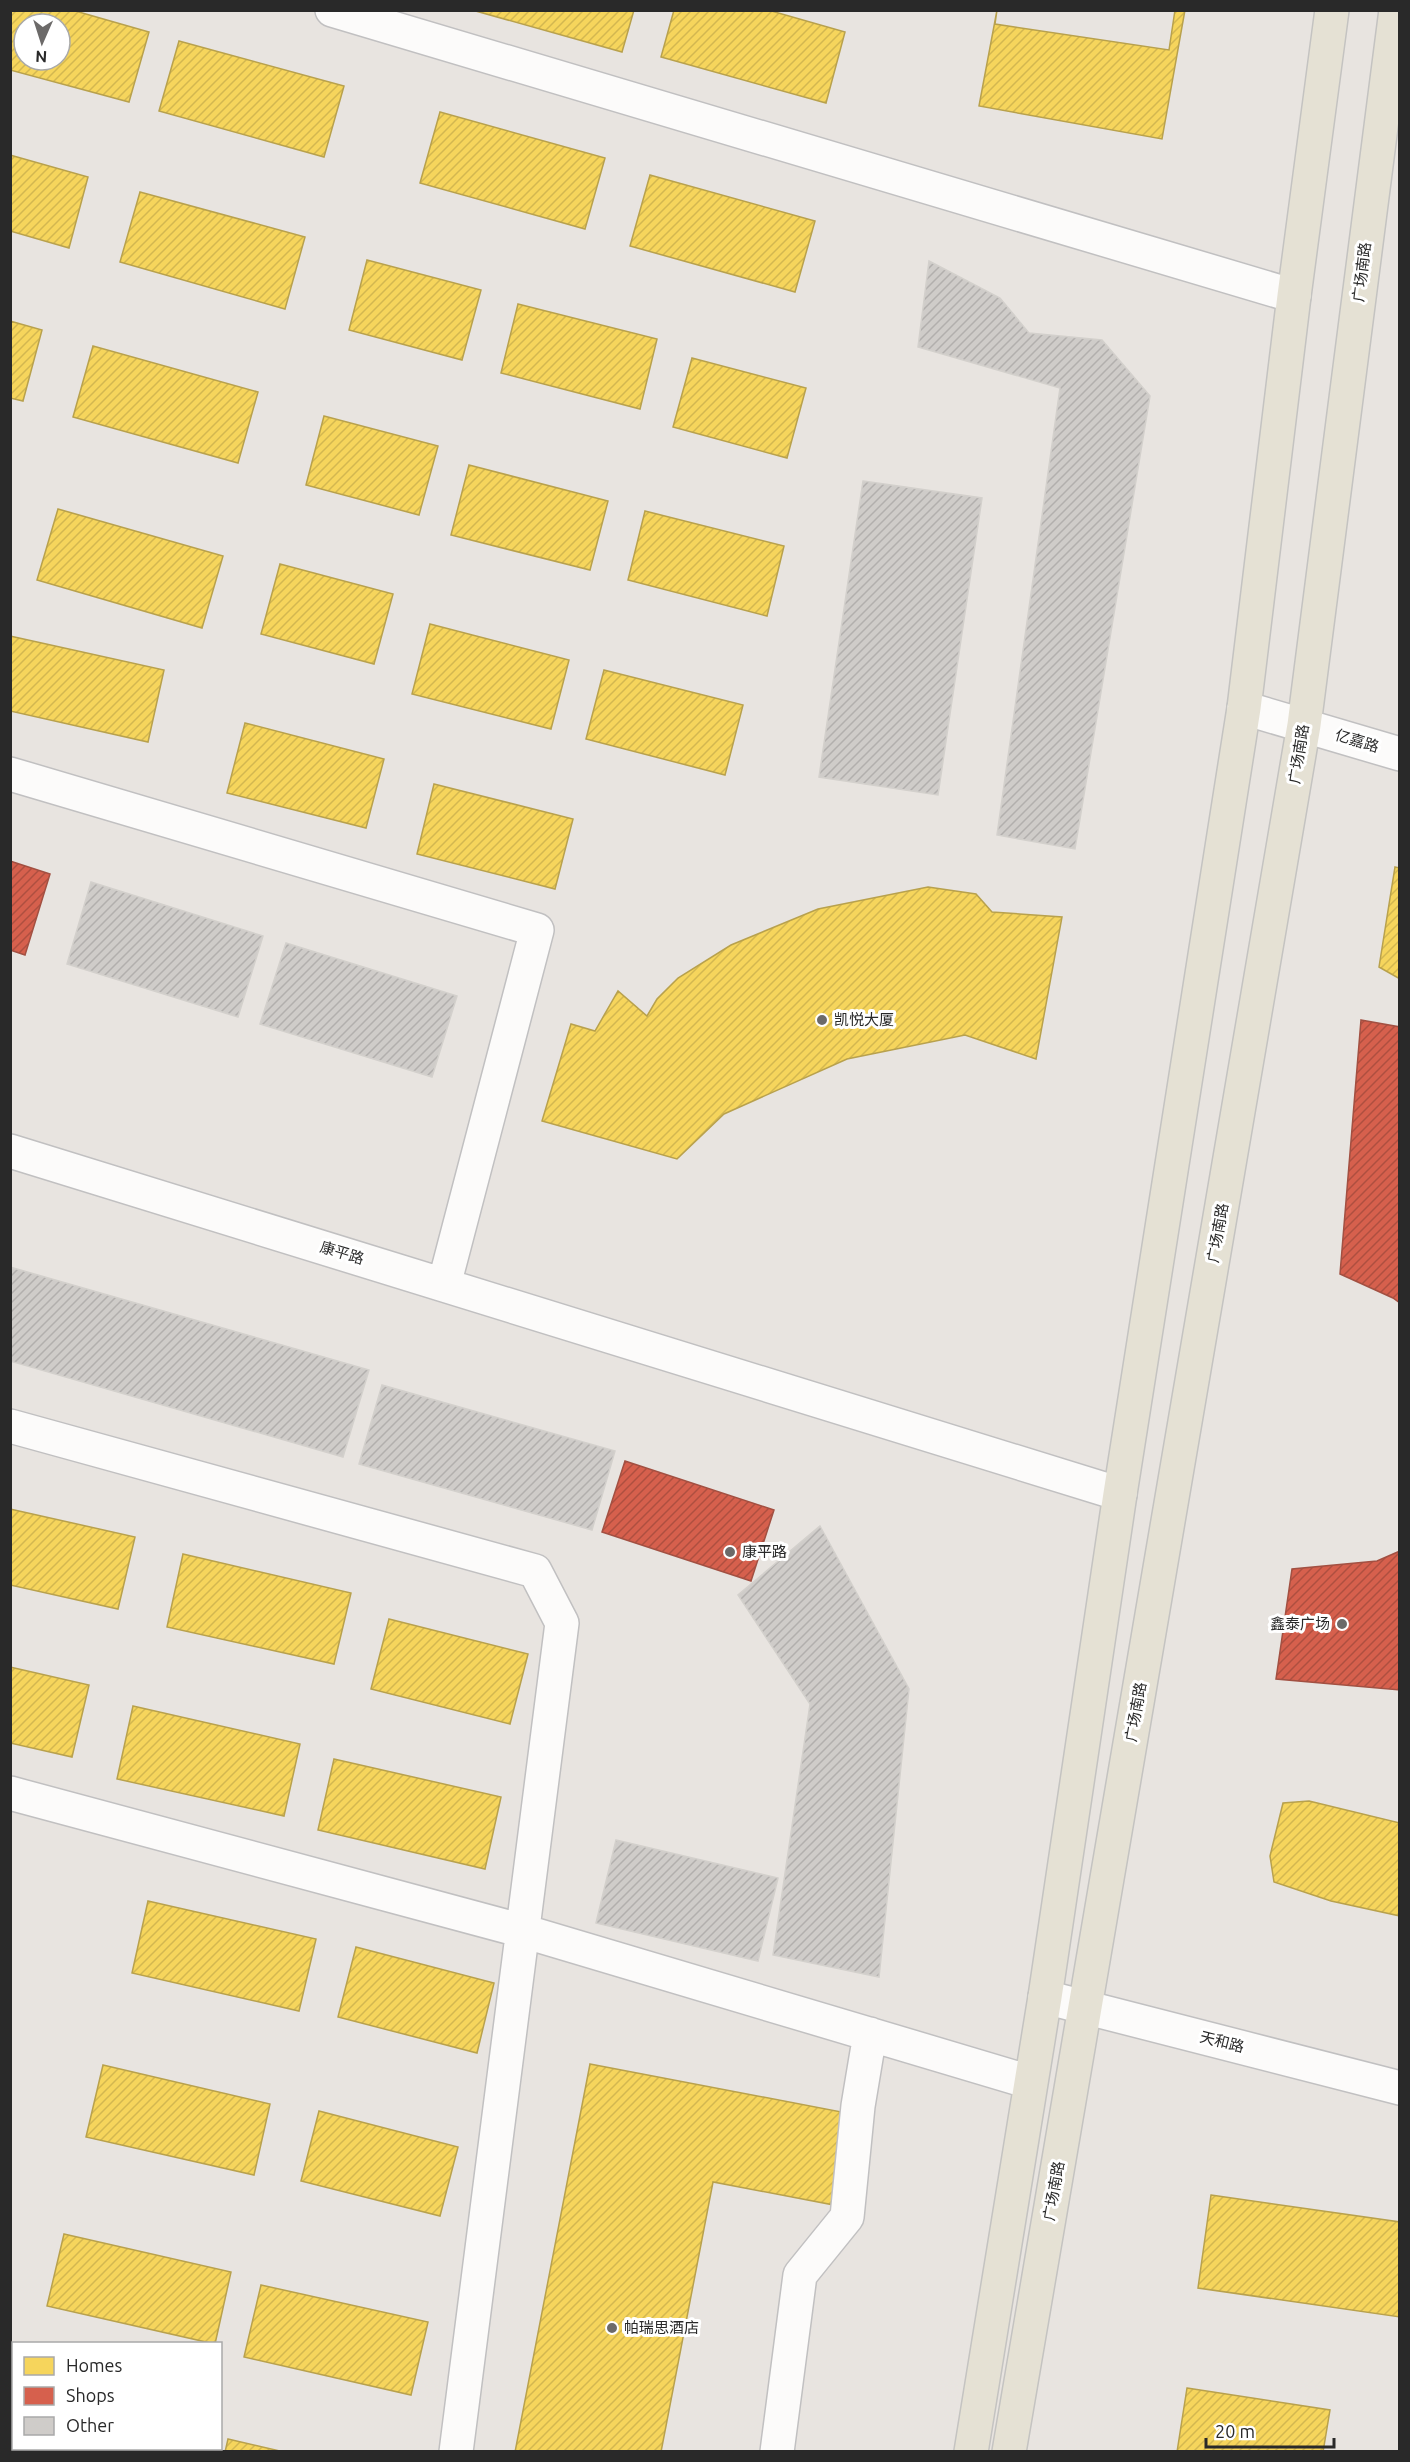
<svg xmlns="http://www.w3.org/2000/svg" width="1410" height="2462" font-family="Ubuntu,'Noto Sans SC',sans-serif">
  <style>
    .homes { fill: url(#homes-hatch); stroke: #b8a14d; stroke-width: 1.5; fill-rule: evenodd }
    .shops { fill: url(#shops-hatch); stroke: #a25042; stroke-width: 1.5 }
    .building { fill: url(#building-hatch); stroke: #d3d0cc; stroke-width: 1.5 }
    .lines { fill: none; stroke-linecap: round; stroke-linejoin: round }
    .minor-casing { stroke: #c1c0c1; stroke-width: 36 }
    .major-casing { stroke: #c4c3c1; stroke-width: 36 }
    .minor { stroke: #fcfbfa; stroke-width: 33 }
    .major { stroke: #e5e1d4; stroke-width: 33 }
    .poi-dot { fill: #6c6a69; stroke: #fff; stroke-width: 2 }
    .labels { text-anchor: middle; stroke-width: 6; stroke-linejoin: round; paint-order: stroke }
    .street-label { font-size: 15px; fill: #292929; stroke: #fff }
    .poi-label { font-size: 15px; fill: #292929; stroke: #fff; text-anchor: start }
  </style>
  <defs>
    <pattern id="homes-hatch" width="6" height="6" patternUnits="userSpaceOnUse" patternTransform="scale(1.5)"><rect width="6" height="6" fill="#f6d55c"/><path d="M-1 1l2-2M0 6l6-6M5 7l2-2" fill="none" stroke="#d3b750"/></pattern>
    <pattern id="shops-hatch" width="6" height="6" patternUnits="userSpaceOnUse" patternTransform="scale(1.5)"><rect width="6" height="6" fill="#d6604d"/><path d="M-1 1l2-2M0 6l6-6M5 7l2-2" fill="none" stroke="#ae4f40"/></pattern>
    <pattern id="building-hatch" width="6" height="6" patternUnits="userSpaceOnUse" patternTransform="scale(1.5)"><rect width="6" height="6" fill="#cfccc9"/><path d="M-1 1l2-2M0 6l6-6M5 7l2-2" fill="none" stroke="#b2afad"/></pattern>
  </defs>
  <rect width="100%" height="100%" fill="#e8e4e0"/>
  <path class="homes" d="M10 10H72L149 32 129 102 10 70ZM24 24H60V60H24Z
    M472 10H634L622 52Z
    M674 10H768L845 32 826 103 661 57Z
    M997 10H1185L1162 139 979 106Z
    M997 10H1175L1169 50 995 24Z
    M179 41 344 86 324 157 159 111Z
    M440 112 605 158 585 229 420 183Z
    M10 155 88 177 69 248 10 231Z
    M650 175 815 221 795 292 630 246Z
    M140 192 305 237 285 309 120 262Z
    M367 260 481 290 462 360 349 330Z
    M518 304 657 339 640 409 501 373Z
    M10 321 42 330 23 401 10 398Z
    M93 346 258 392 238 463 73 417Z
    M692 358 806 388 787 458 673 427Z
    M324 416 438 446 419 515 306 485Z
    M469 465 608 501 590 570 451 535Z
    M58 509 223 556 202 628 37 580Z
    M645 511 784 546 767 616 628 580Z
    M280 564 393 594 374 664 261 634Z
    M430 624 569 660 551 729 412 694Z
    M10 636 164 670 148 742 10 711Z
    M604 670 743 705 725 775 586 739Z
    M245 723 384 759 366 828 227 793Z
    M434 784 573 819 555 889 417 854Z
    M1395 867 1400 868V979L1379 967Z
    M928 887 976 894 992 912 1062 917 1036 1059 965 1035 847 1059 724 1114 677 1159 542 1121 571 1024 595 1031 618 991 647 1016 657 999 678 978 731 945 818 909Z
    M10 1509 135 1537 118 1609 10 1585Z
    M183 1554 351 1593 334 1664 167 1627Z
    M389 1619 528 1654 510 1724 371 1689Z
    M10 1667 89 1685 72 1757 10 1743Z
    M133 1706 300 1744 284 1816 117 1779Z
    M334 1759 501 1797 485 1869 318 1830Z
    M1309 1801 1400 1823V1916L1331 1901 1274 1882 1270 1856 1283 1803Z
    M148 1901 316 1939 299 2011 132 1973Z
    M356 1947 494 1983 477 2053 338 2017Z
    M590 2064 852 2114 834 2205 713 2182 661 2452H515Z
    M103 2065 270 2104 254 2175 86 2137Z
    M319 2111 458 2147 440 2216 301 2181Z
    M1211 2195 1400 2222V2317L1198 2288Z
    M64 2234 231 2272 215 2344 47 2306Z
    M261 2285 428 2322 411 2395 244 2357Z
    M1187 2388 1330 2410 1323 2452H1177Z
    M14 2405V2448H179V2452H10V2419Z
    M228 2439 284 2452H225Z"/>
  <path class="shops" d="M10 861 50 874 25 955 10 950Z
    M1361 1020 1400 1027V1303L1393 1298 1340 1274Z
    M625 1461 774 1510 751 1581 602 1532Z
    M1400 1551V1690L1276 1679 1292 1569 1377 1561Z"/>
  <path class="building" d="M929 261 1000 298 1029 333 1102 340 1150 396 1075 849 997 835 1060 388 918 347Z
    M863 481 982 498 938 795 819 777Z
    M91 882 263 936 238 1017 67 964Z
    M286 943 457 996 432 1077 260 1024Z
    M10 1267 369 1370 343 1457 10 1361Z
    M382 1385 615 1451 592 1530 359 1464Z
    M820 1526 909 1689 879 1977 773 1955 810 1704 738 1595Z
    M616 1840 778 1878 758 1961 596 1923Z"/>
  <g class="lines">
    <defs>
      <path id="minor" d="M332 10 1294 296
        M1244 708 1400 754
        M10 774 537 930 444 1285
        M10 1151 1120 1494
        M10 1426 535 1571 562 1623 456 2452
        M10 1793 523 1931 1030 2082
        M1045 1997 1400 2088
        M777 2452 800 2275 847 2217 858 2106 870 2034"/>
      <path id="major" d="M971 2452 1045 1997 1120 1494 1244 708 1294 296 1332 10
        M1009 2452 1304 725 1396 10"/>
    </defs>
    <use href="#minor" class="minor-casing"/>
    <use href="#major" class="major-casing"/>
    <use href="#minor" class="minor"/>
    <use href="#major" class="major"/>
  </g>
  <g class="poi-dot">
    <circle cx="822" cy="1020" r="6"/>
    <circle cx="730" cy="1552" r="6"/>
    <circle cx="1342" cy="1624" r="6"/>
    <circle cx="612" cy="2328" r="6"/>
  </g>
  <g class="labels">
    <g class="street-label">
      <text transform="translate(1362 272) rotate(-83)" y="5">广场南路</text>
      <text transform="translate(1357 741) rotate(17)" y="5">亿嘉路</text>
      <text transform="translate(1299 754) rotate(-81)" y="5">广场南路</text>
      <text transform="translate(1218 1233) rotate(-80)" y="5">广场南路</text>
      <text transform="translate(342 1253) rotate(17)" y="5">康平路</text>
      <text transform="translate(1136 1712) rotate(-80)" y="5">广场南路</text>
      <text transform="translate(1222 2042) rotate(14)" y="5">天和路</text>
      <text transform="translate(1054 2191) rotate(-80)" y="5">广场南路</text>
    </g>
    <g class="poi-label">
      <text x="834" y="1025">凯悦大厦</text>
      <text x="742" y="1557">康平路</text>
      <text x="1330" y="1629" text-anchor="end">鑫泰广场</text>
      <text x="624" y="2333">帕瑞思酒店</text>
    </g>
  </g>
  <rect width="1410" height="2462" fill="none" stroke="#292929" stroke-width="24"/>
  <rect x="12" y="2342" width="210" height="108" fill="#ffffff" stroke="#a9a9a9" stroke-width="1.5"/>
  <rect x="24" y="2357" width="30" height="18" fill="#f6d55c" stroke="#a9a9a9" stroke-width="1.5"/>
  <text x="66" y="2372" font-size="18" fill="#292929">Homes</text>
  <rect x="24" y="2387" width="30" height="18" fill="#d6604d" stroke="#a9a9a9" stroke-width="1.5"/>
  <text x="66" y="2402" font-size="18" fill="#292929">Shops</text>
  <rect x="24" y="2417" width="30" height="18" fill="#cfccc9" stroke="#a9a9a9" stroke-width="1.5"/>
  <text x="66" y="2432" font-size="18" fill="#292929">Other</text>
  <g transform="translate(42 42) rotate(183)"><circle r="28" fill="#ffffff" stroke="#a9a9a9" stroke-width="1.5"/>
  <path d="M0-4.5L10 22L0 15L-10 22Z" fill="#6c6a69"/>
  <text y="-9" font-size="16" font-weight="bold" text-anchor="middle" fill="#292929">N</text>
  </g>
  <path d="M1206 2438v9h128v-9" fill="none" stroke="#292929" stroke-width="3"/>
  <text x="1215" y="2438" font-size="18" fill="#292929" stroke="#ffffff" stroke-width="4.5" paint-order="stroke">20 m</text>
</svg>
